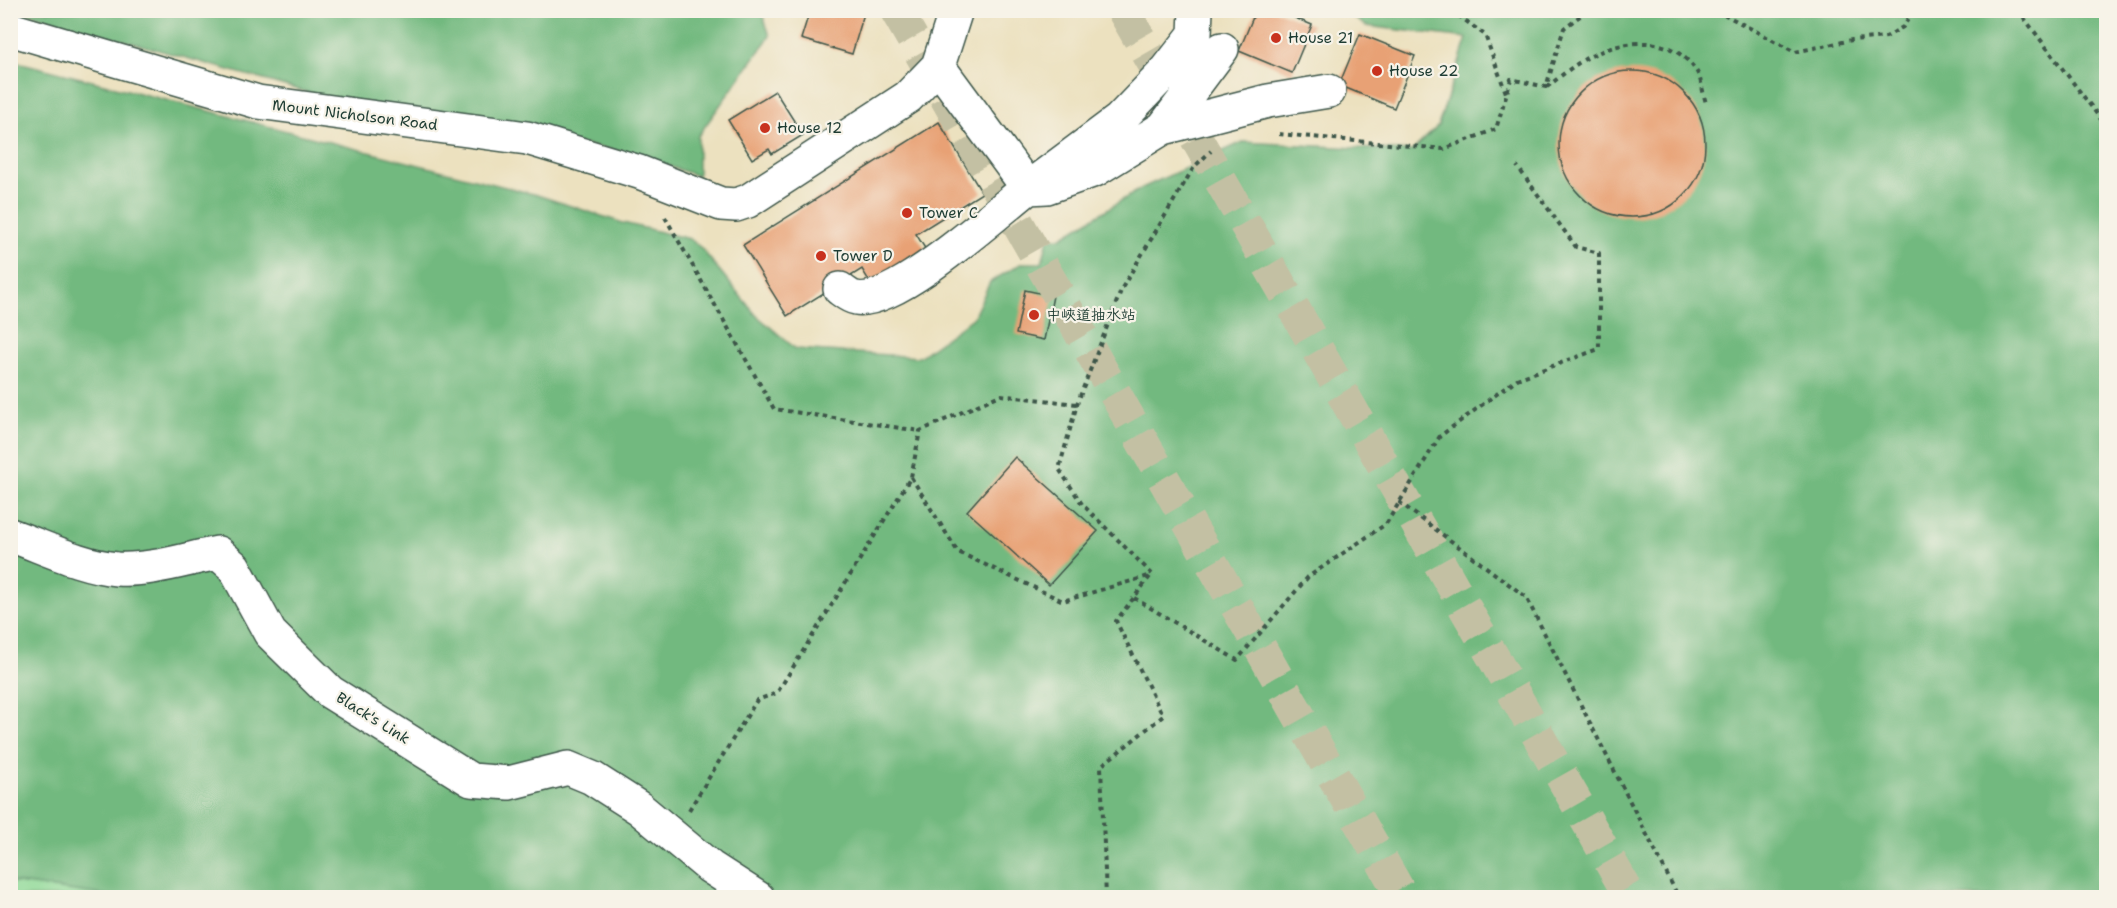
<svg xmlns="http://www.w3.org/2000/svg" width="2117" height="908" font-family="'Shantell Sans','LXGW WenKai TC',sans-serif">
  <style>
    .green { fill: #8dd996; stroke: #568b65; stroke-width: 1.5 }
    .forest { fill: #72b97f; stroke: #487b5a; stroke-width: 1.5 }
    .building { fill: #e8a175 }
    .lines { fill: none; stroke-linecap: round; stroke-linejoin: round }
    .highway-tunnel { stroke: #c3c0a3; stroke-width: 33; stroke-dasharray: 33 16; stroke-linecap: butt }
    .minor-casing { stroke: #3e5649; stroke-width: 36 }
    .path { stroke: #3e5649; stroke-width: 4; stroke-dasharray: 4.5 4.5; stroke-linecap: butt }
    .minor { stroke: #fff; stroke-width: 33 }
    .poi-dot { fill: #c8321e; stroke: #f7f3e8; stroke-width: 2 }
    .labels { text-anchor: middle; stroke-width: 4.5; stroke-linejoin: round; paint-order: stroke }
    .poi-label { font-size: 15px; fill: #1f3d34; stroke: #f7f3e8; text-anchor: start }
    .street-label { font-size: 15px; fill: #1f3d34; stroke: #f7f3e8 }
  </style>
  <rect width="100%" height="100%" fill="#f7f3e8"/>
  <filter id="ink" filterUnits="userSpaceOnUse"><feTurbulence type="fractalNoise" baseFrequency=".0167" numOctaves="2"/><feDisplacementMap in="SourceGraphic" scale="12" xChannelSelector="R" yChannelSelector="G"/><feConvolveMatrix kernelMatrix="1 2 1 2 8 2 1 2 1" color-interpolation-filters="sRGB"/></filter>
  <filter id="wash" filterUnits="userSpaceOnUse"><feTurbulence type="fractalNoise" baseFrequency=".008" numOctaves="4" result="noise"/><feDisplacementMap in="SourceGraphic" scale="24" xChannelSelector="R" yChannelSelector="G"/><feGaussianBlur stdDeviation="1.35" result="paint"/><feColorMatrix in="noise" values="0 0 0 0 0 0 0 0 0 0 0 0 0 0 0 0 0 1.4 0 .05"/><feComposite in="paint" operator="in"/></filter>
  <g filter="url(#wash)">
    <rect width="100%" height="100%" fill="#ece1bf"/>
    <path class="green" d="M11 882 124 897H11Z"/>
    <path class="forest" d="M761 10 770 36 698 136V176L630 153 331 99 20 11Z
      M1344 11H2106V897L124 898 11 882 10 60 537 195 623 223 690 239 701 248 756 315 796 349 919 357 973 318 990 282 1022 263H1042L1048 239 1060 238 1142 188 1243 142 1412 151 1438 126 1467 38 1366 26Z"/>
    <g id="blocks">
      <path class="building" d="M810 10H865L852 54 801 39Z
        M1256 10H1276L1312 25 1292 73 1239 51Z
        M1360 34 1415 56 1394 108 1339 85Z
        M1559 144a73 73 0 1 1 146 0a73 73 0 1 1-146 0Z
        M775 91 803 135 772 154 769 149 752 159 728 120Z
        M939 122 982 193 916 234 926 250 871 284 862 269 787 316 743 245Z
        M1025 290 1053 296 1044 340 1016 334Z
        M1015 457 1098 531 1049 585 967 511Z"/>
    </g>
  </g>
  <g filter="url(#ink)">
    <use href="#blocks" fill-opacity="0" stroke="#3e5649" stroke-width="1.5"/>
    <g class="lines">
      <path class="highway-tunnel" d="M896 10 1403 898
        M1123 10 1631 898"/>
      <defs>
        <path id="minor" d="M10 29 258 102 527 138 639 172 721 204 736 205 748 201 908 97 938 66 956 10
          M938 66 1028 188 1119 120 1167 70 1195 34 1196 10
          M1163 128 1268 101 1329 91
          M840 289C844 292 850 297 856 298 894 306 996 213 1028 188L1047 187 1095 170 1163 128 1222 49
          M10 535C44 547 81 566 117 569 151 571 186 559 218 553L234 567 270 633 330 692 471 780 509 783 568 768 592 778 639 808 710 867 758 898"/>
      </defs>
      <use href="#minor" class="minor-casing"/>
      <path class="path" d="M1451 10 1485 35 1506 93
        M1716 10 1795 52 1852 40 1886 37 1903 27 1914 10
        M2018 10 2106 126
        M1547 87C1561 76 1577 62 1593 55 1629 38 1673 35 1697 72 1702 81 1703 94 1706 103
        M1279 134 1444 149 1496 129 1511 79 1546 87 1564 28 1588 10
        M665 217 774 409 920 431
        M911 477 958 552 1063 601 1152 575
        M1399 502 1526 597 1679 898
        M1152 574 1082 504 1059 469 1077 404 1122 288 1194 167 1211 151
        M1134 598 1237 660 1308 577 1386 524 1440 436 1517 379 1599 349V253L1576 247 1517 166
        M689 810 757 700 777 693 911 477 920 431 1000 395 1077 404
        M1106 898 1101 766 1163 716 1116 621 1152 574"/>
      <use href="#minor" class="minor"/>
    </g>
  </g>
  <g class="poi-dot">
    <circle cx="1276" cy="38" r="6"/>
    <circle cx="1377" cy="71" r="6"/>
    <circle cx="765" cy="128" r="6"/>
    <circle cx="907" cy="213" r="6"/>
    <circle cx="821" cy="256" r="6"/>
    <circle cx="1034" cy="315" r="6"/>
  </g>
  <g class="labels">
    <g class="poi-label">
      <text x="1288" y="43">House 21</text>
      <text x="1389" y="76">House 22</text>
      <text x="777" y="133">House 12</text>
      <text x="919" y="218">Tower C</text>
      <text x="833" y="261">Tower D</text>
      <text x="1046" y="320">中峽道抽水站</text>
    </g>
    <g class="street-label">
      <text transform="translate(355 115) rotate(7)" y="5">Mount Nicholson Road</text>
      <text transform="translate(373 718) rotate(32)" y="5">Black's Link</text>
    </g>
  </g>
  <rect width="2117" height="908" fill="none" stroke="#f7f3e8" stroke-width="36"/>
</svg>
